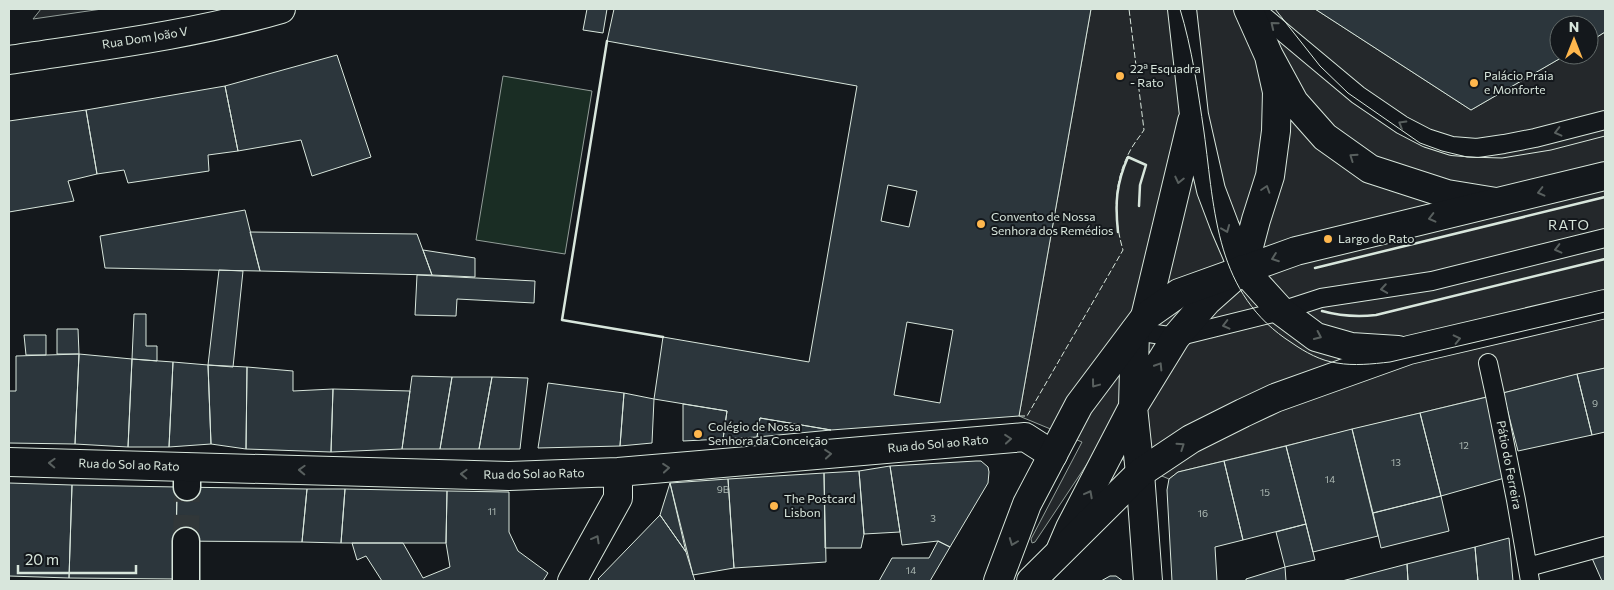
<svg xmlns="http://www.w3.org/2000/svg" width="1614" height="590" font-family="Commissioner,sans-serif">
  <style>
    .green { fill: #1a2d24; stroke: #939e99 }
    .parking { fill: #24282b; stroke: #939e99 }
    .building { fill: #2c363c; stroke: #d8e6dc; fill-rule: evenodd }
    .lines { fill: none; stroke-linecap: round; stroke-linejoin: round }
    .pedestrian-tunnel { stroke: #313739; stroke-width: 26; stroke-dasharray: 26 13; stroke-linecap: butt }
    .service-casing { stroke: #d8e6dc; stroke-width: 20 }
    .pedestrian-casing { stroke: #d8e6dc; stroke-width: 29 }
    .minor-casing { stroke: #d8e6dc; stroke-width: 30 }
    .tertiary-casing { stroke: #d8e6dc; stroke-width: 30 }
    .secondary-casing { stroke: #d8e6dc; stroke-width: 30 }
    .primary-casing { stroke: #d8e6dc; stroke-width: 30 }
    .service { stroke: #14181c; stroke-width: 18 }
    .pedestrian { stroke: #14181c; stroke-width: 26 }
    .minor { stroke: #14181c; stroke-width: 28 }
    .tertiary { stroke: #14181c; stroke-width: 28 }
    .secondary { stroke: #14181c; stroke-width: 28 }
    .primary { stroke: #14181c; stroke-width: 28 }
    .tram { stroke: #d8e6dc; stroke-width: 1 }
    .fence { stroke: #d8e6dc; stroke-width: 1; stroke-dasharray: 6 2.5; stroke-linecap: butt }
    .wall { stroke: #d8e6dc; stroke-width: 2.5 }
    .oneway { stroke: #59605f }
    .poi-dot { fill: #ffb74d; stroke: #14181c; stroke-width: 2 }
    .labels { text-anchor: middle; stroke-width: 4; stroke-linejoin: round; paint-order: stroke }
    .number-label { font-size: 10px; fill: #adbab4 }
    .street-label { font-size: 12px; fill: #d8e6dc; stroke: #14181c }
    .poi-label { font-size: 12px; fill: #d8e6dc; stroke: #14181c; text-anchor: start }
    .neighbourhood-label { font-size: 14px; letter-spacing: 1px; fill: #d8e6dc; stroke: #14181c }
  </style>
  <rect width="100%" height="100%" fill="#14181c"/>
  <path class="green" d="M503 76 592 91 565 254 476 240Z"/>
  <path class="parking" d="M41 9H102L33 19Z
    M1091 9H1315L1471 110 1566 55H1589V42L1605 32V368L1178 472 1169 479 1097 449 1035 542 1032 543 1031 539 1082 442 1019 416Z"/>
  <path class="building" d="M587 9H607L603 33 583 30Z
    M614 9H1091L1019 416 831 430 760 418 757 437 723 439 727 411 654 399 663 337 809 362 857 86 607 41ZM888 185 917 191 909 227 881 221ZM907 322 953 330 940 403 894 395Z
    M1315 9H1605V32L1589 42V25H1559V55H1566L1471 110Z
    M337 55 371 157 312 176 301 140 238 151 225 86Z
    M225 86 238 151 208 155 209 171 128 183 124 170 97 174 86 110Z
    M86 110 97 174 68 181 74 201 9 212V121Z
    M245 210 260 271 105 268 100 236Z
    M250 232 417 234 432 275 260 271Z
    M423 250 475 258V277L432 275Z
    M219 270 243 271 233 367 208 365Z
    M417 275 535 281 534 303 457 299 456 316 415 315Z
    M134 314H146V346H157V361L132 359Z
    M57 329H78L79 354H57Z
    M24 335H46V355H26Z
    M79 354 132 359 128 447 75 444Z
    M79 354 75 444 9 443V391H16V356Z
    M132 359 173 362 169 447H128Z
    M173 362 208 365 211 444 169 447Z
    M208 365 247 367 246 449 211 444Z
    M247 367 293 371V391L333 389 331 452 246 449Z
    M1605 368V432L1592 435 1577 374Z
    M1577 374 1592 435 1518 451 1503 393Z
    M412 376 452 377 440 449H402Z
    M452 377H492L479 449H440Z
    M492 377 528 378 520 449H479Z
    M548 383 624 393 620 446 538 448Z
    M333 389 410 391 402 449 331 452Z
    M624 393 654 399 652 443 620 446Z
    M1487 397 1508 477 1441 496 1420 413Z
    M683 404 727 411 723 439 683 441Z
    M1420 413 1441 496 1373 513 1352 429Z
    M760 418 831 430 757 437Z
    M1352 429 1378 536 1313 552 1286 446Z
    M1286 446 1306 524 1243 540 1224 461Z
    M976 461H981L988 467 989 472 988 483 950 547 938 541 902 545 890 466Z
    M1224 461 1243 540 1215 547 1217 581H1172L1167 490 1169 479 1178 472Z
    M890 466 900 532 864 534 859 471Z
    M859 471 864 534 861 548H825L824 473Z
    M824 473 826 562 734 568 728 479Z
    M728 479 734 568 693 575 670 483Z
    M9 483 72 485 69 578 9 576Z
    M670 483 686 552 660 515Z
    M72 485 177 487 176 579 69 578Z
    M177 487 307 489 302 542 176 541Z
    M307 489H345L341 543 302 542Z
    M345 489 447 491 446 543H341Z
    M447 491 509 492V532L518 551 548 573 543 581H382L366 556 357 560 352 543H403L423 578 450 567 446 543Z
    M1441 496 1449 531 1381 548 1373 513Z
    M660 515 686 552 695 581H600L598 579Z
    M1306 524 1315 560 1285 567 1276 532Z
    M1509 538 1513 581H1478L1475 547Z
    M938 541 950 547 930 581H879L892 558H929Z
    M1475 547 1478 581H1408L1407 564Z
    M1605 553V581H1602L1591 556Z
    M1407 564 1408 581H1342Z
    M1285 567 1286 581H1246V579Z
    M1110 576H1116L1123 581H1101Z"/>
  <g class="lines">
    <path class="pedestrian-tunnel" d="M186 541 187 487"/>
    <defs>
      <path id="service" d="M1255 9 1358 95 1402 125 1427 138 1452 146 1477 148 1504 144 1535 138 1605 120
        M1135 331 1176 337 1281 311 1321 298 1432 281 1605 238
        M1488 363 1495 395 1516 500 1530 581
        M1528 567 1605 546"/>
      <path id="pedestrian" d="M187 487V467
        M186 541V581"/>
      <path id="minor" d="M9 462 509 476 618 472 1025 437 1053 455
        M572 581 618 498V472"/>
      <path id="tertiary" d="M1140 473 1148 581"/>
      <path id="secondary" d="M1182 9 1194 115 1211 190 1225 227 1243 269
        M1248 9 1269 56 1294 102 1325 137 1370 169 1447 194 1496 202
        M9 60C100 46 192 35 281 9
        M1145 317 1192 121
        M1135 331 1133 407 1140 473
        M1061 549 1070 528 1133 407 1176 337 1207 301 1243 269 1256 220 1270 176 1276 131 1277 92 1269 56"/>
      <path id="primary" d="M1243 269 1281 311 1316 337 1351 347 1398 350
        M998 581 1027 504 1079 405 1145 317 1179 293 1296 251 1605 176
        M1031 581 1140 473 1191 439 1243 413 1275 398 1409 350 1605 304"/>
    </defs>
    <use href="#service" class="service-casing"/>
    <use href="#pedestrian" class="pedestrian-casing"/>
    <use href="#minor" class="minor-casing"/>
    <use href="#tertiary" class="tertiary-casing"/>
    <use href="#secondary" class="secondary-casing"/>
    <use href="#primary" class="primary-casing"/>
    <use href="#service" class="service"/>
    <use href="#pedestrian" class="pedestrian"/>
    <use href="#minor" class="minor"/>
    <use href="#tertiary" class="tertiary"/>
    <use href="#secondary" class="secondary"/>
    <use href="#primary" class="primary"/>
    <path class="tram" d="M1180 9C1192 48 1198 91 1204 132 1215 212 1215 294 1292 343 1305 352 1321 361 1337 363 1354 366 1372 364 1390 362L1605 312
      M1275 9 1320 66 1348 93 1420 143 1442 151 1467 157 1502 158 1551 150 1605 136"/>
    <path class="fence" d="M1019 416H1027L1123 250C1113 216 1113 181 1131 149 1135 142 1140 136 1144 130L1129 9"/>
    <path class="wall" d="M607 41 562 320 663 337
      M1118 232C1115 204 1116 184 1128 157L1146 165 1140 185 1139 206
      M1315 268 1605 197
      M1322 311C1340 316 1357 317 1376 315L1605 259"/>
  </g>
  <defs><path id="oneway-chevron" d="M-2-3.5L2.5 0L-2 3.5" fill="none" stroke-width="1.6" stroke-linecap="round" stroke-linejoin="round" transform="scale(1.25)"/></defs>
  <g class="oneway">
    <use href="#oneway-chevron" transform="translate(1274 25) rotate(-141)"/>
    <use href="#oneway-chevron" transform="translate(1402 124) rotate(-149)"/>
    <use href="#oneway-chevron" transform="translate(1558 132) rotate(166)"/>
    <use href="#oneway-chevron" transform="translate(1353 157) rotate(-145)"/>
    <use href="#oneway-chevron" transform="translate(1179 180) rotate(103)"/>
    <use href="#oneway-chevron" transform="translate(1266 189) rotate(-72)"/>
    <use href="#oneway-chevron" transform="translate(1541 192) rotate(166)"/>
    <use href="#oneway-chevron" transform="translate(1432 218) rotate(166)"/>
    <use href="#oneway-chevron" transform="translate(1226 229) rotate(68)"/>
    <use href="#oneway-chevron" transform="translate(1558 249) rotate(166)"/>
    <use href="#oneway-chevron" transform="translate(1275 258) rotate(160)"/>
    <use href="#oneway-chevron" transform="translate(1384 289) rotate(171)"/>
    <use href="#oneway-chevron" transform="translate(1226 325) rotate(166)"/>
    <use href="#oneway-chevron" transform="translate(1318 336) rotate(25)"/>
    <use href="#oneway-chevron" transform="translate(1457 339) rotate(-13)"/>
    <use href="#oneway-chevron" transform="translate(1159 366) rotate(-58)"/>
    <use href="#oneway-chevron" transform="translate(1095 384) rotate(127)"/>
    <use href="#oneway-chevron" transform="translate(1008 439) rotate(-5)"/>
    <use href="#oneway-chevron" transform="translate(1181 446) rotate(-34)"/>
    <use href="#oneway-chevron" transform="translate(828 454) rotate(-5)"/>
    <use href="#oneway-chevron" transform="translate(52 463) rotate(-178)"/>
    <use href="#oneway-chevron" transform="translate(666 468) rotate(-5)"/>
    <use href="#oneway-chevron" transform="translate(302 470) rotate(-178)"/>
    <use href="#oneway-chevron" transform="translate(464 474) rotate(-178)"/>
    <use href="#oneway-chevron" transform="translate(1089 494) rotate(-62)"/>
    <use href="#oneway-chevron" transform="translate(596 539) rotate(-61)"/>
    <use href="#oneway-chevron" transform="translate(1013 542) rotate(111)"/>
  </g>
  <g class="poi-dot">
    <circle cx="1120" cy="76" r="5"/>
    <circle cx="1474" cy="83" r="5"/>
    <circle cx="981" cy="224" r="5"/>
    <circle cx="1328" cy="239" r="5"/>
    <circle cx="698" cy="434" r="5"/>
    <circle cx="774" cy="506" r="5"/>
  </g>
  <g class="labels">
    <g class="number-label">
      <text x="1595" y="407">9</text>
      <text x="1464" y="449">12</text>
      <text x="1396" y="466">13</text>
      <text x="1330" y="483">14</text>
      <text x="723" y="493">9B</text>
      <text x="1265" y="496">15</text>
      <text x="492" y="515">11</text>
      <text x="1203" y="517">16</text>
      <text x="933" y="522">3</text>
      <text x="911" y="574">14</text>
    </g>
    <g class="street-label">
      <text transform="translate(145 38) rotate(-9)" y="4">Rua Dom João V</text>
      <text transform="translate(938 444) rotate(-5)" y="4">Rua do Sol ao Rato</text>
      <text transform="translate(129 465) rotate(2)" y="4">Rua do Sol ao Rato</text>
      <text transform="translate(1509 465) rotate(79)" y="4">Pátio do Ferreira</text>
      <text transform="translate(534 474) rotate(-1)" y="4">Rua do Sol ao Rato</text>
    </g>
    <g class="poi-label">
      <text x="1130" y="73">22ª Esquadra<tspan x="1130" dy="14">- Rato</tspan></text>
      <text x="1484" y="80">Palácio Praia<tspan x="1484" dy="14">e Monforte</tspan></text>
      <text x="991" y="221">Convento de Nossa<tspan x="991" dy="14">Senhora dos Remédios</tspan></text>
      <text x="1338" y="243">Largo do Rato</text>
      <text x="708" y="431">Colégio de Nossa<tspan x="708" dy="14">Senhora da Conceição</tspan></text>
      <text x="784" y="503">The Postcard<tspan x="784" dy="14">Lisbon</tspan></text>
    </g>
    <g class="neighbourhood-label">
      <text x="1569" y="230">RATO</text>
    </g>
  </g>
  <rect width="1614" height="590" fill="none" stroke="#d8e6dc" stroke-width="20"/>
  <g transform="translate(1574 40)"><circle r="24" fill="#14181c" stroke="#626a69"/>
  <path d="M0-4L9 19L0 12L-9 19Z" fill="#ffb74d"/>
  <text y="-8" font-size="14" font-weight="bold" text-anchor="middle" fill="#d8e6dc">N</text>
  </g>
  <path d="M18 565v8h118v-8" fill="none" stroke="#d8e6dc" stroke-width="2.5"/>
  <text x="25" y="565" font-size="15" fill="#d8e6dc" stroke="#14181c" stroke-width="4" paint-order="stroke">20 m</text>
</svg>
